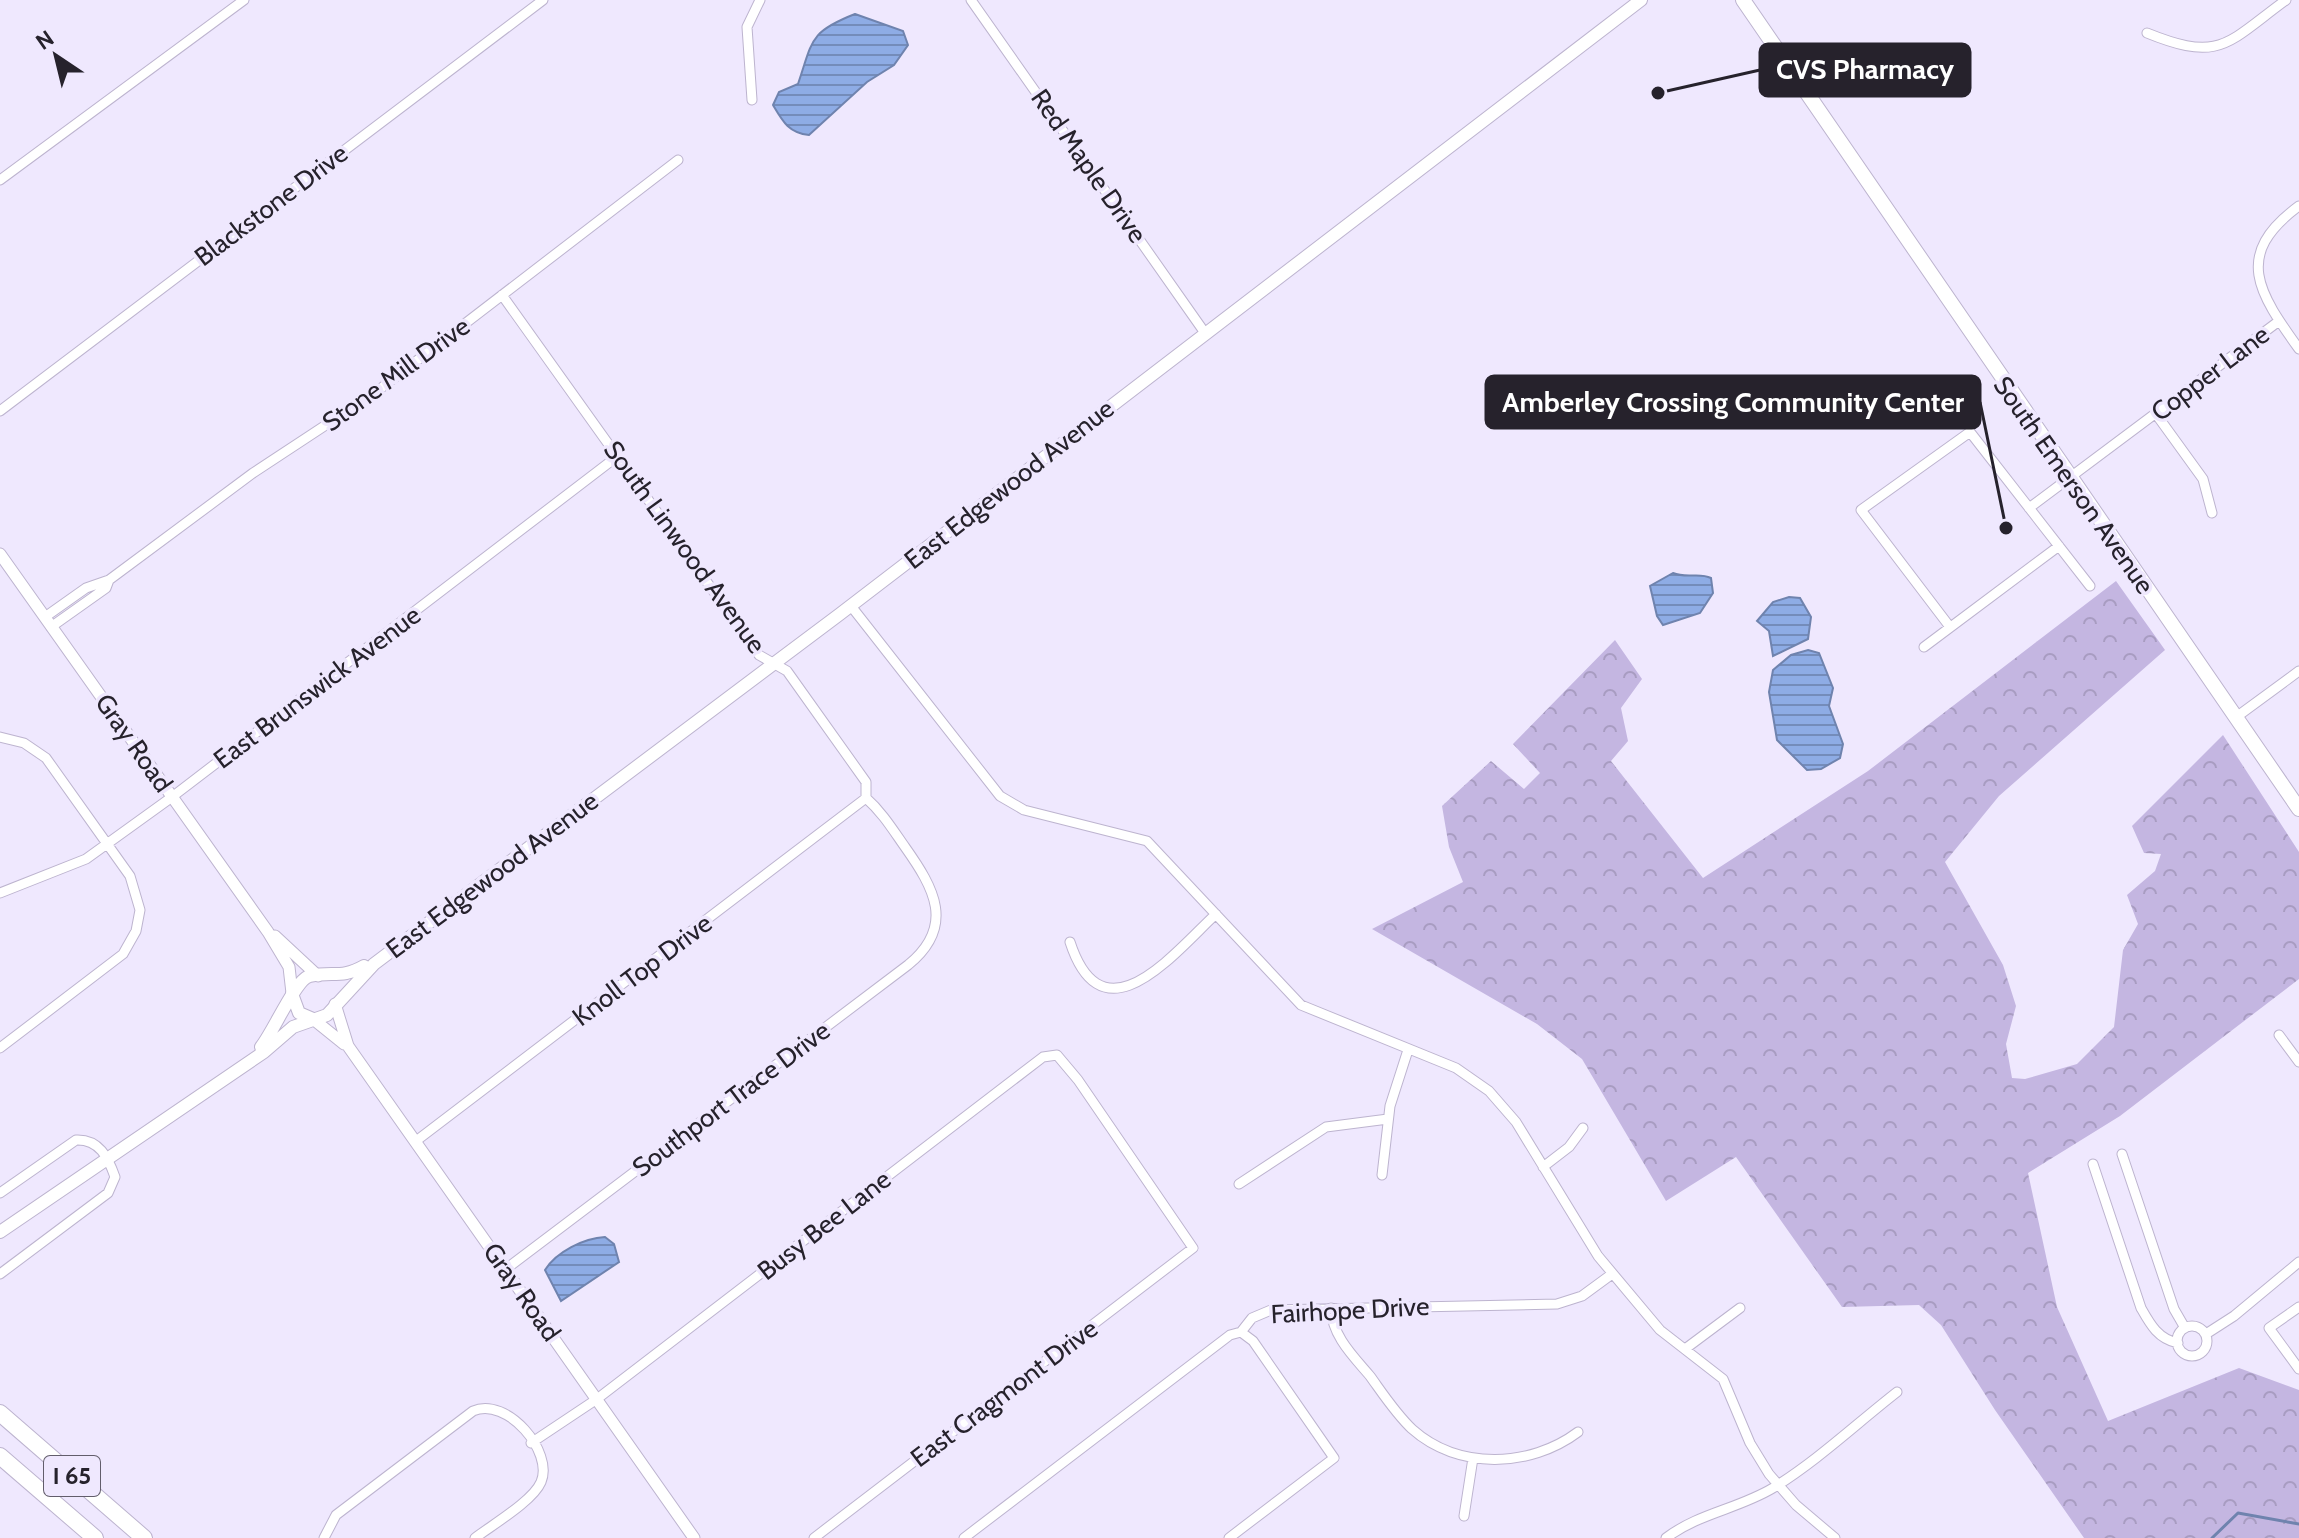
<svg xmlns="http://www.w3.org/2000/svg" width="2299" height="1538" font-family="Cabin,sans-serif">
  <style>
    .forest { fill: url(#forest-crowns) }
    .water { fill: url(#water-rules); stroke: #6f83ae; stroke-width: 2 }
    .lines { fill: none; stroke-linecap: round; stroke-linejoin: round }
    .stream { stroke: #6f83ae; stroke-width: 3 }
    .minor-casing { stroke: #bdb4cf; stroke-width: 11 }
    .tertiary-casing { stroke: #bdb4cf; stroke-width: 13 }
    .secondary-casing { stroke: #bdb4cf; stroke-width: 14 }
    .primary-casing { stroke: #bdb4cf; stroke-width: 16 }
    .motorway-casing { stroke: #bdb4cf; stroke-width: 18 }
    .minor { stroke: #fff; stroke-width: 9 }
    .tertiary { stroke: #fff; stroke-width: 11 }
    .secondary { stroke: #fff; stroke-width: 12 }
    .primary { stroke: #fff; stroke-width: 14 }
    .motorway { stroke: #fff; stroke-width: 16 }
    .labels { text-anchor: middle; stroke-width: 7; stroke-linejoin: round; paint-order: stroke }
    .shield { fill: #efe8fe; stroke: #625d6b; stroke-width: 2 }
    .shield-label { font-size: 24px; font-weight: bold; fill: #26222c }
    .street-label { font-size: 26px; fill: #26222c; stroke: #efe8fe }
    .leader { fill: none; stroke: #26222c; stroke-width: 3 }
    .callout-dot { fill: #26222c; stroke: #efe8fe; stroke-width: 3 }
    .callout { fill: #26222c; stroke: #26222c; stroke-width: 3 }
    .callout-label { font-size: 28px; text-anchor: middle; font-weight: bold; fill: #fff }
  </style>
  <defs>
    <pattern id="forest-crowns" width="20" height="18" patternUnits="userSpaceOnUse" patternTransform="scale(2)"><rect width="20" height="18" fill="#c4b6e1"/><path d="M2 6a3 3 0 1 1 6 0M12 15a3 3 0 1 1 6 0" fill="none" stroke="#a89cc1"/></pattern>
    <pattern id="water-rules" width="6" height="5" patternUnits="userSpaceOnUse" patternTransform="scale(2)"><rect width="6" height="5" fill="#8eace5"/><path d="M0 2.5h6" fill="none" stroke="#748cba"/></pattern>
  </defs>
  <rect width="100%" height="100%" fill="#efe8fe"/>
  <path class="forest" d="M2116 581 2165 650 1999 796 1945 862 2003 965 2016 1006 2006 1044 2012 1078 2025 1079 2077 1064 2114 1027 2123 950 2138 924 2127 895 2155 871 2161 854 2144 853 2132 826 2223 735 2299 852V979L2120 1116 2028 1173 2057 1307 2108 1421 2239 1368 2299 1390V1538H2084L1995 1410 1941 1325 1919 1305 1842 1307 1736 1157 1666 1201 1582 1059 1537 1024 1372 929 1463 882 1449 847 1442 806 1491 761 1524 789 1540 773 1513 744 1615 640 1642 679 1621 708 1628 741 1611 761 1703 878 1868 771Z"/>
  <path class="water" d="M855 14 903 31 908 45 894 65 867 82 809 135C789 133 783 122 773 105L779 92 798 84C813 40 809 32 855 14Z
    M1673 573C1687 579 1699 572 1711 578L1713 593 1700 613 1663 625 1657 616 1650 586Z
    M1789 597 1800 598 1811 617 1808 639 1773 656 1769 631 1757 621 1773 602Z
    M1808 650 1819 653 1833 688 1829 706 1843 744 1840 758 1821 769 1807 770 1777 740 1769 692 1773 670 1791 655Z
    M605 1237 614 1244 619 1262 561 1301 545 1270C556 1252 584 1238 605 1237Z"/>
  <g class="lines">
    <path class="stream" d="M2212 1538 2238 1513 2299 1524"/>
    <defs>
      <path id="minor" d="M971 0 1205 333
        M2147 33C2221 63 2227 43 2286 0
        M752 100 747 27 760 0
        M0 180 244 0
        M2299 206C2232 255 2259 293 2299 349
        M502 295 759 655 787 671 866 782V798C882 812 893 830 905 847 934 888 956 926 908 965L506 1269
        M0 411 543 0
        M2156 414 2203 479 2212 513
        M2029 508 2279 321
        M109 580 253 473 376 392 678 160
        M851 606 1000 796 1024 810 1147 841 1301 1005 1456 1068 1489 1091 1516 1122 1598 1256 1660 1330 1723 1379 1750 1443 1769 1474 1796 1505 1835 1538
        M45 617 86 588 109 580 106 588 51 627
        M1950 627 1861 510 1970 432 2090 586
        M1924 647 2059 546
        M2235 718 2299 671
        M0 737 24 743 46 758 130 876 140 910 136 931 123 954 0 1048
        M0 893 86 859 172 797 619 455
        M1070 942C1103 1043 1174 953 1216 914
        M2279 1035 2299 1062
        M416 1141 866 798
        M2122 1154 2174 1309 2185 1328
        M2093 1164 2141 1308C2150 1324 2158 1339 2178 1343
        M1543 1167 1569 1147 1583 1128
        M1382 1175 1390 1106 1408 1050
        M1239 1184 1326 1127 1388 1119
        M0 1193 76 1140C99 1139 108 1157 115 1177L108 1193 0 1274
        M2299 1307 2269 1328 2299 1369
        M1331 1308C1332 1336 1353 1356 1370 1376 1383 1394 1396 1414 1412 1429 1458 1470 1530 1468 1578 1432
        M2177 1341a15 15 0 1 1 30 0a15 15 0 1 1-30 0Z
        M2206 1334 2234 1316 2299 1262
        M1685 1349 1740 1308
        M531 1443 597 1399 1043 1057 1057 1055 1078 1080 1193 1248 814 1538
        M1464 1516 1473 1458
        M324 1538 336 1515 473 1411C507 1396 554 1452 541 1482 533 1501 492 1525 475 1538
        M964 1538 1230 1335 1241 1332 1252 1318 1271 1310 1557 1304 1582 1296 1612 1274
        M1229 1538 1334 1458 1253 1341 1241 1332
        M1666 1538C1699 1513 1738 1509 1773 1488 1817 1461 1856 1424 1897 1392"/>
      <path id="tertiary" d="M0 554 268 932 289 967 292 993
        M275 936 318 976
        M335 1004 348 1046 694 1538
        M313 1019 344 1044"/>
      <path id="secondary" d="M292 994 299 1013 313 1019
        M261 1047C274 1031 296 978 310 976 333 971 341 979 364 966
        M0 1232 264 1052 293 1027 327 1015 374 964 840 614 1641 0"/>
      <path id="primary" d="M1743 0 2299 809"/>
      <path id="motorway" d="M0 1413 144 1538
        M0 1456 95 1538"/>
    </defs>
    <use href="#minor" class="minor-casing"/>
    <use href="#tertiary" class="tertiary-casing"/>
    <use href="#secondary" class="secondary-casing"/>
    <use href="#primary" class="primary-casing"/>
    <use href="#motorway" class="motorway-casing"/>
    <use href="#minor" class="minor"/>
    <use href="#tertiary" class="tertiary"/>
    <use href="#secondary" class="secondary"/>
    <use href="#primary" class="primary"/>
    <use href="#motorway" class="motorway"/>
  </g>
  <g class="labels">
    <rect class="shield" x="44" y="1456" width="56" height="40" rx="6"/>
    <g class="shield-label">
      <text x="72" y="1484">I 65</text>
    </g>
    <g class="street-label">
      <text transform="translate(1089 166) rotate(55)" y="9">Red Maple Drive</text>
      <text transform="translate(271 205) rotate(-37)" y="9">Blackstone Drive</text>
      <text transform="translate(2210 373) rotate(-37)" y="9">Copper Lane</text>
      <text transform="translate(396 374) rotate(-36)" y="9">Stone Mill Drive</text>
      <text transform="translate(1009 484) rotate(-38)" y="9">East Edgewood Avenue</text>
      <text transform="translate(2074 485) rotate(55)" y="9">South Emerson Avenue</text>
      <text transform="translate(685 547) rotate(54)" y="9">South Linwood Avenue</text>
      <text transform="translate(317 687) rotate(-37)" y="9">East Brunswick Avenue</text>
      <text transform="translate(134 743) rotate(55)" y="9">Gray Road</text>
      <text transform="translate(492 875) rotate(-37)" y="9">East Edgewood Avenue</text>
      <text transform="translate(642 970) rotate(-37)" y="9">Knoll Top Drive</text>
      <text transform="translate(731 1099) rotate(-37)" y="9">Southport Trace Drive</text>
      <text transform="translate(824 1225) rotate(-38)" y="9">Busy Bee Lane</text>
      <text transform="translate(522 1292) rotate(55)" y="9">Gray Road</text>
      <text transform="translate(1350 1310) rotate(-3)" y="9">Fairhope Drive</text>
      <text transform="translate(1004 1393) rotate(-37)" y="9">East Cragmont Drive</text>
    </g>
  </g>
  <path class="leader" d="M1658 93L1760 70M2006 528L1980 402"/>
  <g class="callout-dot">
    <circle cx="1658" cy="93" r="8"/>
    <circle cx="2006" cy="528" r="8"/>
  </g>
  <g class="callout">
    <rect x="1760" y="44" width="210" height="52" rx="8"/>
    <rect x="1486" y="376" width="494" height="52" rx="8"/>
  </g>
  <g class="callout-label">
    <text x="1865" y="79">CVS Pharmacy</text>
    <text x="1733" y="412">Amberley Crossing Community Center</text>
  </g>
  <g transform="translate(56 56) rotate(325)" stroke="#efe8fe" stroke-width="6" paint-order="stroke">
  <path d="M0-6L14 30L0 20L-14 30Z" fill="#26222c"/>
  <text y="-12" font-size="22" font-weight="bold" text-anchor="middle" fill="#26222c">N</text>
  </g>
</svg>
